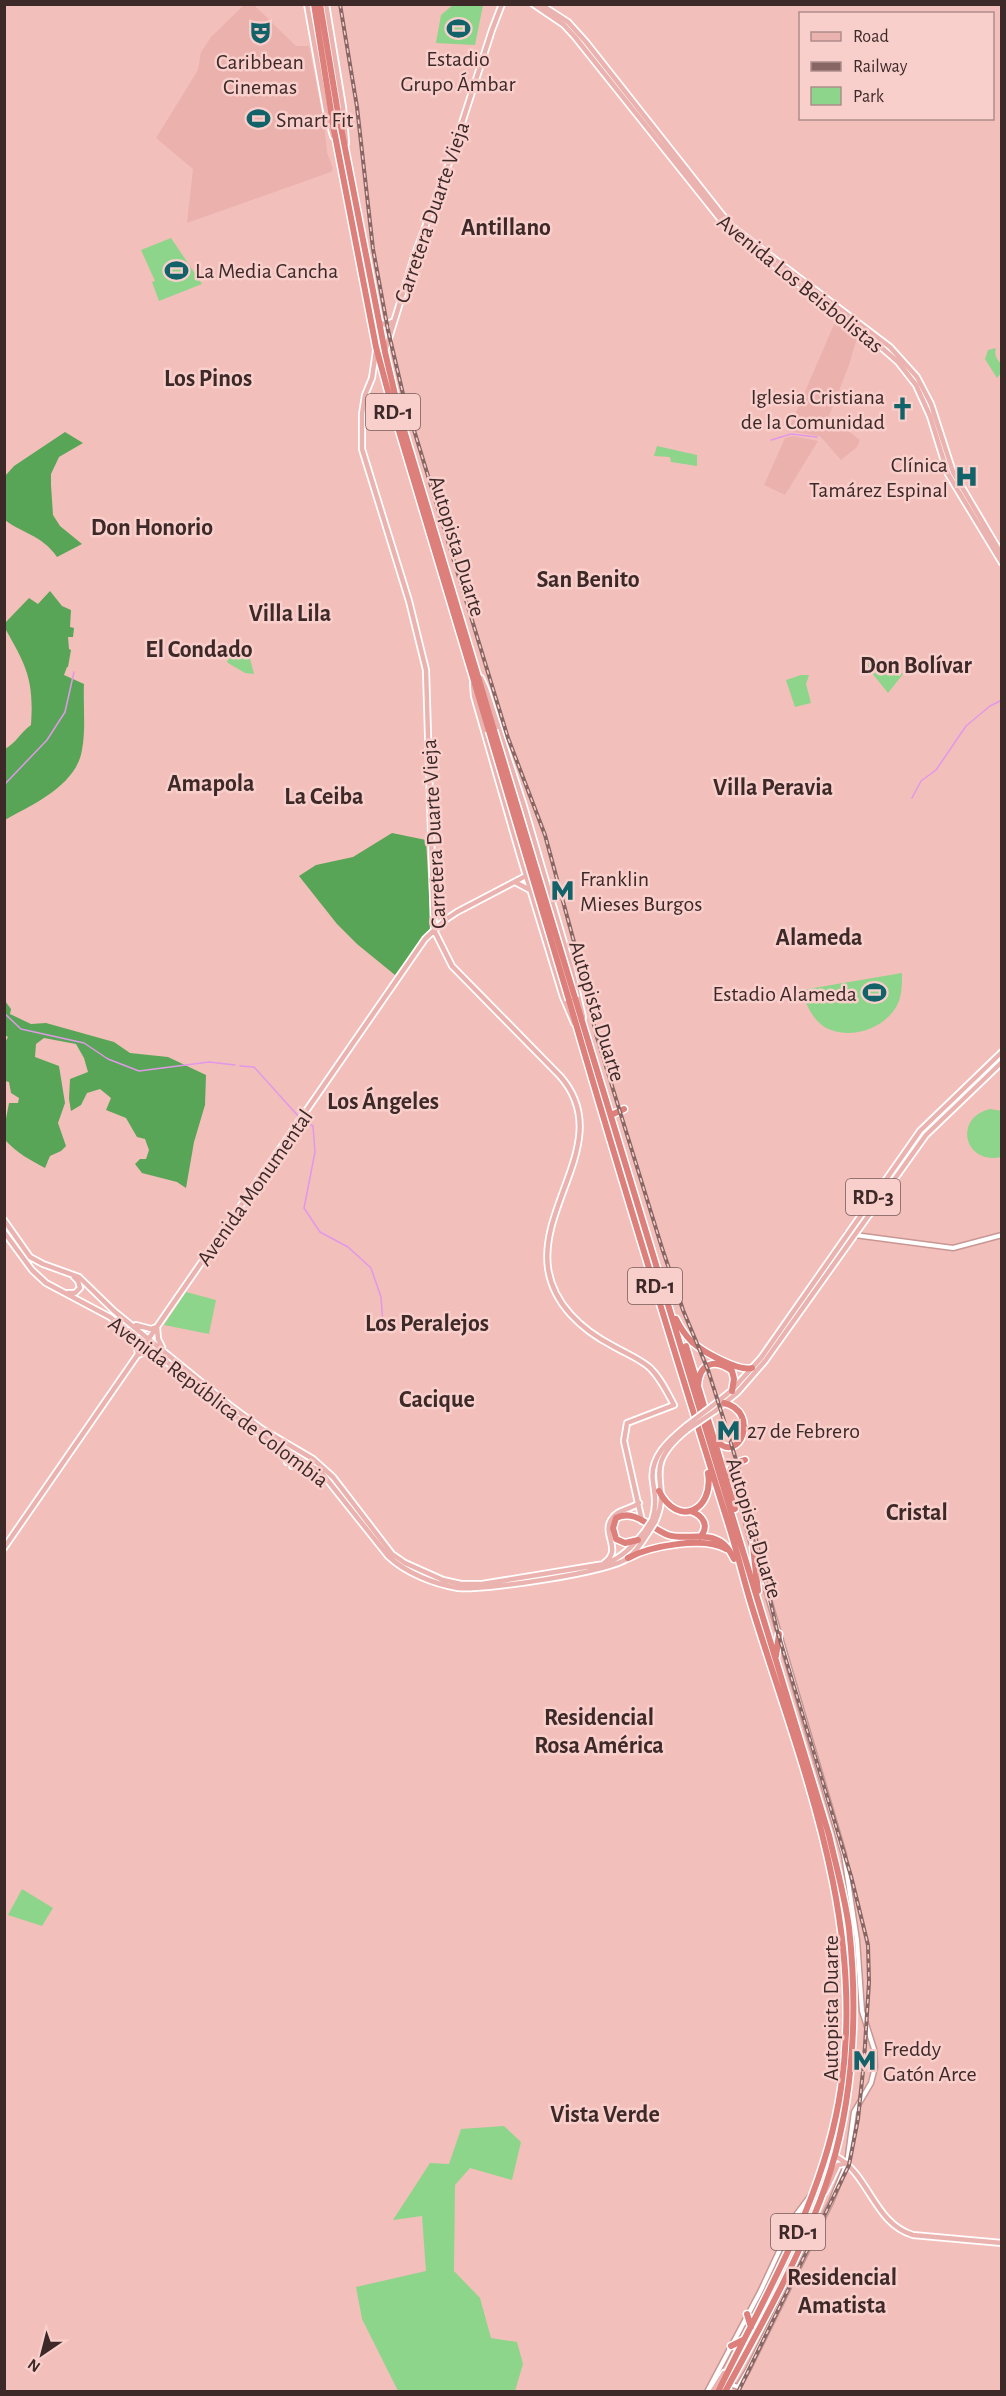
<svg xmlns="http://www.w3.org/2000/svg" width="1006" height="2396" font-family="'Alegreya Sans',sans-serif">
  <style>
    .built { fill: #ebb1ad }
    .green { fill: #8dd58a }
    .forest { fill: #58a557 }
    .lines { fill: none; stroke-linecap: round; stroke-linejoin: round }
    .stream { stroke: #e198e8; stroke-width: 1.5 }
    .minor-casing { stroke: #c89793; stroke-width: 7 }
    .major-casing { stroke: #fff; stroke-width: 8 }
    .highway-casing { stroke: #fff; stroke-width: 9 }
    .minor { stroke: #fff; stroke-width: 4 }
    .major { stroke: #ebb3b0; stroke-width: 4.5 }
    .highway { stroke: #dd807c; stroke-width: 6 }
    .rail-casing { stroke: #876664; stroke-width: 4 }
    .rail { stroke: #f9cfcc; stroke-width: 1.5; stroke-dasharray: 4.5; stroke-linecap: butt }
    .major-bridge-casing { stroke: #fff; stroke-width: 8; stroke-linecap: butt }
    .highway-bridge-casing { stroke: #fff; stroke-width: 9; stroke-linecap: butt }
    .major-bridge { stroke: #ebb3b0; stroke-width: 4.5 }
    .highway-bridge { stroke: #dd807c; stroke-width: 6 }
    .labels { text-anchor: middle; stroke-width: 5; stroke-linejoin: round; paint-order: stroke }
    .shield { fill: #f9cfcc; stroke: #755c59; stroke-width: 1.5 }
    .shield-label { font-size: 21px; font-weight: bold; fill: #3d2a28 }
    .poi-label { font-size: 22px; fill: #3d2a28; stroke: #f9cfcc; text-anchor: start }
    .street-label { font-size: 22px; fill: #3d2a28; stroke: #f9cfcc }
    .neighbourhood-label { font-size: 24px; font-weight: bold; fill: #3d2a28; stroke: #f9cfcc }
  </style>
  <rect width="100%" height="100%" fill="#f3bfbb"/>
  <path class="built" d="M244 5H254L296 46H309L324 123 327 152 333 169 331 172 187 223 193 169 156 138 198 70 201 52 211 37Z
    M838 315 859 331 849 365 829 416 860 440 857 447 841 460 820 436 788 431Z
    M793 436 818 441 785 495 764 485 785 438Z"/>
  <path class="green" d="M454 4 483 5 475 45 436 43 441 15Z
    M171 238 202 284 159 301 152 282 155 281 141 250Z
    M996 348C994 354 996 360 1002 364L1001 373 997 378 985 359 988 350Z
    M657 446 697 455V466L671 462 670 457 654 456Z
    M241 646 247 647 254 674 245 673 228 663 227 661Z
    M868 654 903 674 888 693 868 668Z
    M801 675H809L806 684 811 703 795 707 786 680Z
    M902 973C902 983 902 992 899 1001 888 1029 848 1042 823 1026 812 1018 805 1003 802 990Z
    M990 1109 1002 1111 1001 1157C964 1165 953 1118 990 1109Z
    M186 1292 216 1300 209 1334 164 1325Z
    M22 1889 53 1908 42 1926 8 1915Z
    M504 2126 521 2142 512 2180 470 2168 455 2185 454 2271 480 2298 491 2338 517 2342 523 2364 515 2391H398L362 2319 356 2287 426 2271 422 2216 393 2220 430 2163 449 2164 461 2129Z"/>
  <path class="forest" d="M65 432 83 443 59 457 51 474V485L53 515 60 526 82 544 57 557C42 535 23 534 5 520V476L14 466Z
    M50 591 62 606 71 610 70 627 74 628 73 637H68L69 649 71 650 68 667H67L64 675 84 684C83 706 86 729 82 750 76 786 33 804 5 820V749C16 743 20 733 31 725 34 681 27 667 6 630L5 623 29 598 38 604Z
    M392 833 426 840 431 927 395 975 357 944 337 924 299 876 316 865 353 857Z
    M5 1001 11 1009 10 1014 31 1024 46 1023 114 1042 130 1053 168 1057 206 1075 205 1105 194 1142 186 1188 177 1182 142 1173 135 1164 140 1159H146L149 1150 145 1139 137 1137 126 1118 106 1110 111 1098 100 1089 87 1093 81 1105 71 1111 69 1099 70 1079 88 1072 84 1058 76 1044 44 1038 36 1044 35 1057 59 1066 65 1103 58 1123 66 1146 61 1151 50 1156 45 1168C30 1160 17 1153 5 1140V1124L9 1103H18L19 1098 11 1093 9 1082 5 1081V1042L8 1037 5 1035Z"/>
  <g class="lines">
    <path class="stream" d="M771 440 791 434 817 437
      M4 785 47 740 65 712 74 672
      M912 798 921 781 936 770 966 726 990 706 1002 700
      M4 1013 21 1029 84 1043 108 1059 139 1071 209 1062 235 1065
      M240 1066 254 1067 299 1117
      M303 1120 313 1126 315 1152 304 1208 320 1232 348 1247 371 1268 381 1297 383 1325"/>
    <defs>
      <path id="minor" d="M847 1234 953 1248 1002 1235
        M743 1510 753 1549
        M730 2384 738 2387 748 2370 831 2202 847 2163 854 2112 871 2083 875 2067 874 2049 862 2011 857 1940 844 1855 757 1559
        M707 2392 760 2292 796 2215 811 2195"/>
      <path id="major" d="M307 4 326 110 333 136
        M326 4 343 107 346 143
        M533 4 564 25 575 37 729 230 882 348 898 362 916 385 930 416 948 474 1002 563
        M540 4 568 22 586 42 731 226 890 347 917 377 931 404 953 472 1002 555
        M379 322 386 325 394 321
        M386 348 414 257 450 160 492 30 502 4
        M376 351 372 378 365 395 362 414V449L409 601 426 670 434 930 452 966 560 1076C614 1137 539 1202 548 1268 553 1304 582 1330 613 1346 625 1353 638 1358 649 1367 660 1377 667 1392 674 1405L627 1423 624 1441 642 1521
        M481 678 486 689 524 806 572 970 583 1017
        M473 684 474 696 520 856 563 997 574 1023
        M515 882 530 890
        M4 1220 30 1257 43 1264 79 1277 114 1311 232 1407 262 1429 313 1459 333 1477 392 1554 405 1563 443 1580 461 1584H482L604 1564C622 1558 632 1547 644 1532
        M4 1232 32 1270 46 1283 110 1317 249 1427 321 1472 388 1556C406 1573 434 1584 458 1588 483 1591 610 1572 628 1558 636 1552 643 1541 648 1533
        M68 1293H75L80 1288 78 1281 74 1277
        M136 1325 151 1329 157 1327 158 1339 162 1347
        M136 1338 138 1355 147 1351H153
        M711 1407 732 1390 761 1358 920 1131 1002 1052
        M715 1411 737 1393 765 1361 926 1135 1002 1062
        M284 1450 287 1462
        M292 1466 307 1464
        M652 1520C657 1506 655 1496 653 1482 649 1457 669 1440 686 1426
        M655 1522C674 1482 637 1471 687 1430
        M4 1548 425 939 445 920 457 912 541 868
        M604 1563C623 1550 602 1535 611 1520 617 1509 630 1510 639 1503
        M835 2156C869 2173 874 2224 913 2235L1002 2243
        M825 2192 838 2165 847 2163
        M712 2392 724 2373"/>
      <path id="highway" d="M314 4 334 130 376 347 396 421 489 731
        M320 4 337 107 385 352 401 420 494 730
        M575 998 829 1835C836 1866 845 1897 849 1928 859 2018 853 2116 820 2201 795 2266 758 2331 725 2392
        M569 1000C620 1176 674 1351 729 1526 738 1554 744 1582 753 1610 802 1768 866 1919 841 2088 825 2199 766 2292 718 2392
        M611 1115 624 1109
        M676 1319C680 1327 686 1336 692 1342 703 1352 739 1372 752 1368
        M686 1346 697 1382
        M732 1391 734 1379 732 1371C714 1357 699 1364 698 1386L735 1509
        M717 1441C739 1465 761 1412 724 1403
        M729 1478C729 1466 734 1463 745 1460
        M659 1491C678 1528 714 1511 708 1473
        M690 1511C703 1515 710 1526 700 1537
        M638 1540 625 1543 616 1539 613 1528 616 1518C635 1508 651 1529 668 1535 683 1540 700 1533 715 1539 725 1542 730 1551 734 1559
        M753 1547 758 1591
        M628 1558C650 1546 704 1536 726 1549
        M776 1656 779 1634
        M747 2314 751 2327
        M731 2346 743 2340"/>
    </defs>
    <use href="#minor" class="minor-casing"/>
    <use href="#major" class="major-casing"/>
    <use href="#highway" class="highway-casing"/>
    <use href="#minor" class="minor"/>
    <use href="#major" class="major"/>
    <use href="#highway" class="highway"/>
    <defs>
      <path id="rail" d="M340 4 357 107 373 249 388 330 403 394 508 738 545 835 580 964 596 1034 662 1248 683 1310 708 1370 727 1430 743 1483 777 1630 851 1876 868 1945 869 1982 864 2061 858 2119 849 2165 738 2392"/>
    </defs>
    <use href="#rail" class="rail-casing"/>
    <use href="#rail" class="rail"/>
    <defs>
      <path id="major-bridge" d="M686 1426 711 1407
        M687 1430 715 1411
        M644 1532 652 1520
        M648 1533 655 1522"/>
      <path id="highway-bridge" d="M494 730 575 998
        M489 731 569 1000"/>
    </defs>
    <use href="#major-bridge" class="major-bridge-casing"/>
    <use href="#highway-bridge" class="highway-bridge-casing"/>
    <use href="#major-bridge" class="major-bridge"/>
    <use href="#highway-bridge" class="highway-bridge"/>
  </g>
  <defs>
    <symbol id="stadium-bare" viewBox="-9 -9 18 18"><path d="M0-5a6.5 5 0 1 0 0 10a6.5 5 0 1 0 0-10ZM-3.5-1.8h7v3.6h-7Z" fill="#126269" stroke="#f9cfcc" stroke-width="2.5" paint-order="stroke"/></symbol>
    <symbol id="theatre-bare" viewBox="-9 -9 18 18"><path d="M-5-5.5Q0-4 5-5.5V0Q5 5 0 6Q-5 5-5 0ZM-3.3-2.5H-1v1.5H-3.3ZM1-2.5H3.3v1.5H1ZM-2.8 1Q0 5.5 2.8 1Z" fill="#126269" stroke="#f9cfcc" stroke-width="2.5" paint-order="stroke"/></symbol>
    <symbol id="church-bare" viewBox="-9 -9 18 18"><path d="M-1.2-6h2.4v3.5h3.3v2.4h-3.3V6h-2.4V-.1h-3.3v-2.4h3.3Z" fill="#126269" stroke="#f9cfcc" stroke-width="2.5" paint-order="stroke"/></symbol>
    <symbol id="hospital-bare" viewBox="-9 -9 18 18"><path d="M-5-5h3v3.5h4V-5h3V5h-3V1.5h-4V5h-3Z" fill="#126269" stroke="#f9cfcc" stroke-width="2.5" paint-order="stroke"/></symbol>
    <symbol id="metro-bare" viewBox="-9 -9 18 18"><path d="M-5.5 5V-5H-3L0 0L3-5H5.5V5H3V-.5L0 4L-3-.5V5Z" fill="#126269" stroke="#f9cfcc" stroke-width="2.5" paint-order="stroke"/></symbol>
  </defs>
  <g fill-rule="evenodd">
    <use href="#stadium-bare" x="442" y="12" width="33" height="33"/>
    <use href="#theatre-bare" x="244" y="16" width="33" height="33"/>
    <use href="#stadium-bare" x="242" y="102" width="33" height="33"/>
    <use href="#stadium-bare" x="160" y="254" width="33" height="33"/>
    <use href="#church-bare" x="886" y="392" width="33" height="33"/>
    <use href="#hospital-bare" x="950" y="460" width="33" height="33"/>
    <use href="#metro-bare" x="546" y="874" width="33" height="33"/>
    <use href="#stadium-bare" x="858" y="976" width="33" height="33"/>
    <use href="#metro-bare" x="712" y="1414" width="33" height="33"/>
    <use href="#metro-bare" x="848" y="2044" width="33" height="33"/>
  </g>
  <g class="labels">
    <g class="shield">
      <rect x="366" y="394" width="54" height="36" rx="4.5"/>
      <rect x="846" y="1179" width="54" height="36" rx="4.5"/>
      <rect x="628" y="1268" width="54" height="36" rx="4.5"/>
      <rect x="771" y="2214" width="54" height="36" rx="4.5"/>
    </g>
    <g class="shield-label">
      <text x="393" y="419">RD-1</text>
      <text x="873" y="1204">RD-3</text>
      <text x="655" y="1293">RD-1</text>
      <text x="798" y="2239">RD-1</text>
    </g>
    <g class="poi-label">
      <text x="458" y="66" text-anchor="middle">Estadio<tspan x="458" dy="25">Grupo Ámbar</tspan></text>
      <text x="260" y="69" text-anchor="middle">Caribbean<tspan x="260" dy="25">Cinemas</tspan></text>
      <text x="276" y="127">Smart Fit</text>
      <text x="195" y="278">La Media Cancha</text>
      <text x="885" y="404" text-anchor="end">Iglesia Cristiana<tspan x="885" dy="25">de la Comunidad</tspan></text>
      <text x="948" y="472" text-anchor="end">Clínica<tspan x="948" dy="25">Tamárez Espinal</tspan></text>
      <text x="580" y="886">Franklin<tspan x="580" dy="25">Mieses Burgos</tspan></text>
      <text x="857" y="1001" text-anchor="end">Estadio Alameda</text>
      <text x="747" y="1438">27 de Febrero</text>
      <text x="883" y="2056">Freddy<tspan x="883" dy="25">Gatón Arce</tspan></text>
    </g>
    <g class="street-label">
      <text transform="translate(431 212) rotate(-71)" y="8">Carretera Duarte Vieja</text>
      <text transform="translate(801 283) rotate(39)" y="8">Avenida Los Beisbolistas</text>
      <text transform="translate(458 546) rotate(73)" y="8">Autopista Duarte</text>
      <text transform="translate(433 834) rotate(-93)" y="8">Carretera Duarte Vieja</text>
      <text transform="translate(598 1011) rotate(73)" y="8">Autopista Duarte</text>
      <text transform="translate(254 1187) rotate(-55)" y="8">Avenida Monumental</text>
      <text transform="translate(219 1401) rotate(37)" y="8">Avenida República de Colombia</text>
      <text transform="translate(755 1528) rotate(73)" y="8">Autopista Duarte</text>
      <text transform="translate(830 2008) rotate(-90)" y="8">Autopista Duarte</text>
    </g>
    <g class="neighbourhood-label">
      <text x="506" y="235">Antillano</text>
      <text x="208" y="386">Los Pinos</text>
      <text x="152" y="535">Don Honorio</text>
      <text x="588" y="587">San Benito</text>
      <text x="290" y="621">Villa Lila</text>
      <text x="199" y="657">El Condado</text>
      <text x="916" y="673">Don Bolívar</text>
      <text x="211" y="791">Amapola</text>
      <text x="773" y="795">Villa Peravia</text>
      <text x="324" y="804">La Ceiba</text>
      <text x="819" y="945">Alameda</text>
      <text x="383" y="1109">Los Ángeles</text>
      <text x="427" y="1331">Los Peralejos</text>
      <text x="437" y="1407">Cacique</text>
      <text x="917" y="1520">Cristal</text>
      <text x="599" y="1725">Residencial<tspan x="599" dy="28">Rosa América</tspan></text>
      <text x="605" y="2122">Vista Verde</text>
      <text x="842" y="2285">Residencial<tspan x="842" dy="28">Amatista</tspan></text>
    </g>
  </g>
  <rect width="1006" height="2396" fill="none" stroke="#3d2a28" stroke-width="12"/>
  <rect x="799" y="12" width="195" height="108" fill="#f9cfcc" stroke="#ae8d8a" stroke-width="1.5"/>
  <rect x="811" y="32" width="30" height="9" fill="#ebb3b0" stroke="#ae8d8a" stroke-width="1.5"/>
  <text x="853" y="42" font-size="18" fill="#3d2a28">Road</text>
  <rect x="811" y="62" width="30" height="9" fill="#876664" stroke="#ae8d8a" stroke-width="1.5"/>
  <text x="853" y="72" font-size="18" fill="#3d2a28">Railway</text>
  <rect x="811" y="87" width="30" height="18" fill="#8dd58a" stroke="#ae8d8a" stroke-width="1.5"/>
  <text x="853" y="102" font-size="18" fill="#3d2a28">Park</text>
  <g transform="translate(42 2354) rotate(215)" stroke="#f9cfcc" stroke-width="4.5" paint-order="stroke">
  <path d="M0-4.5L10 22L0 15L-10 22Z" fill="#3d2a28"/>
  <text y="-9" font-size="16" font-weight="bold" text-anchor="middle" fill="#3d2a28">N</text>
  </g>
</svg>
